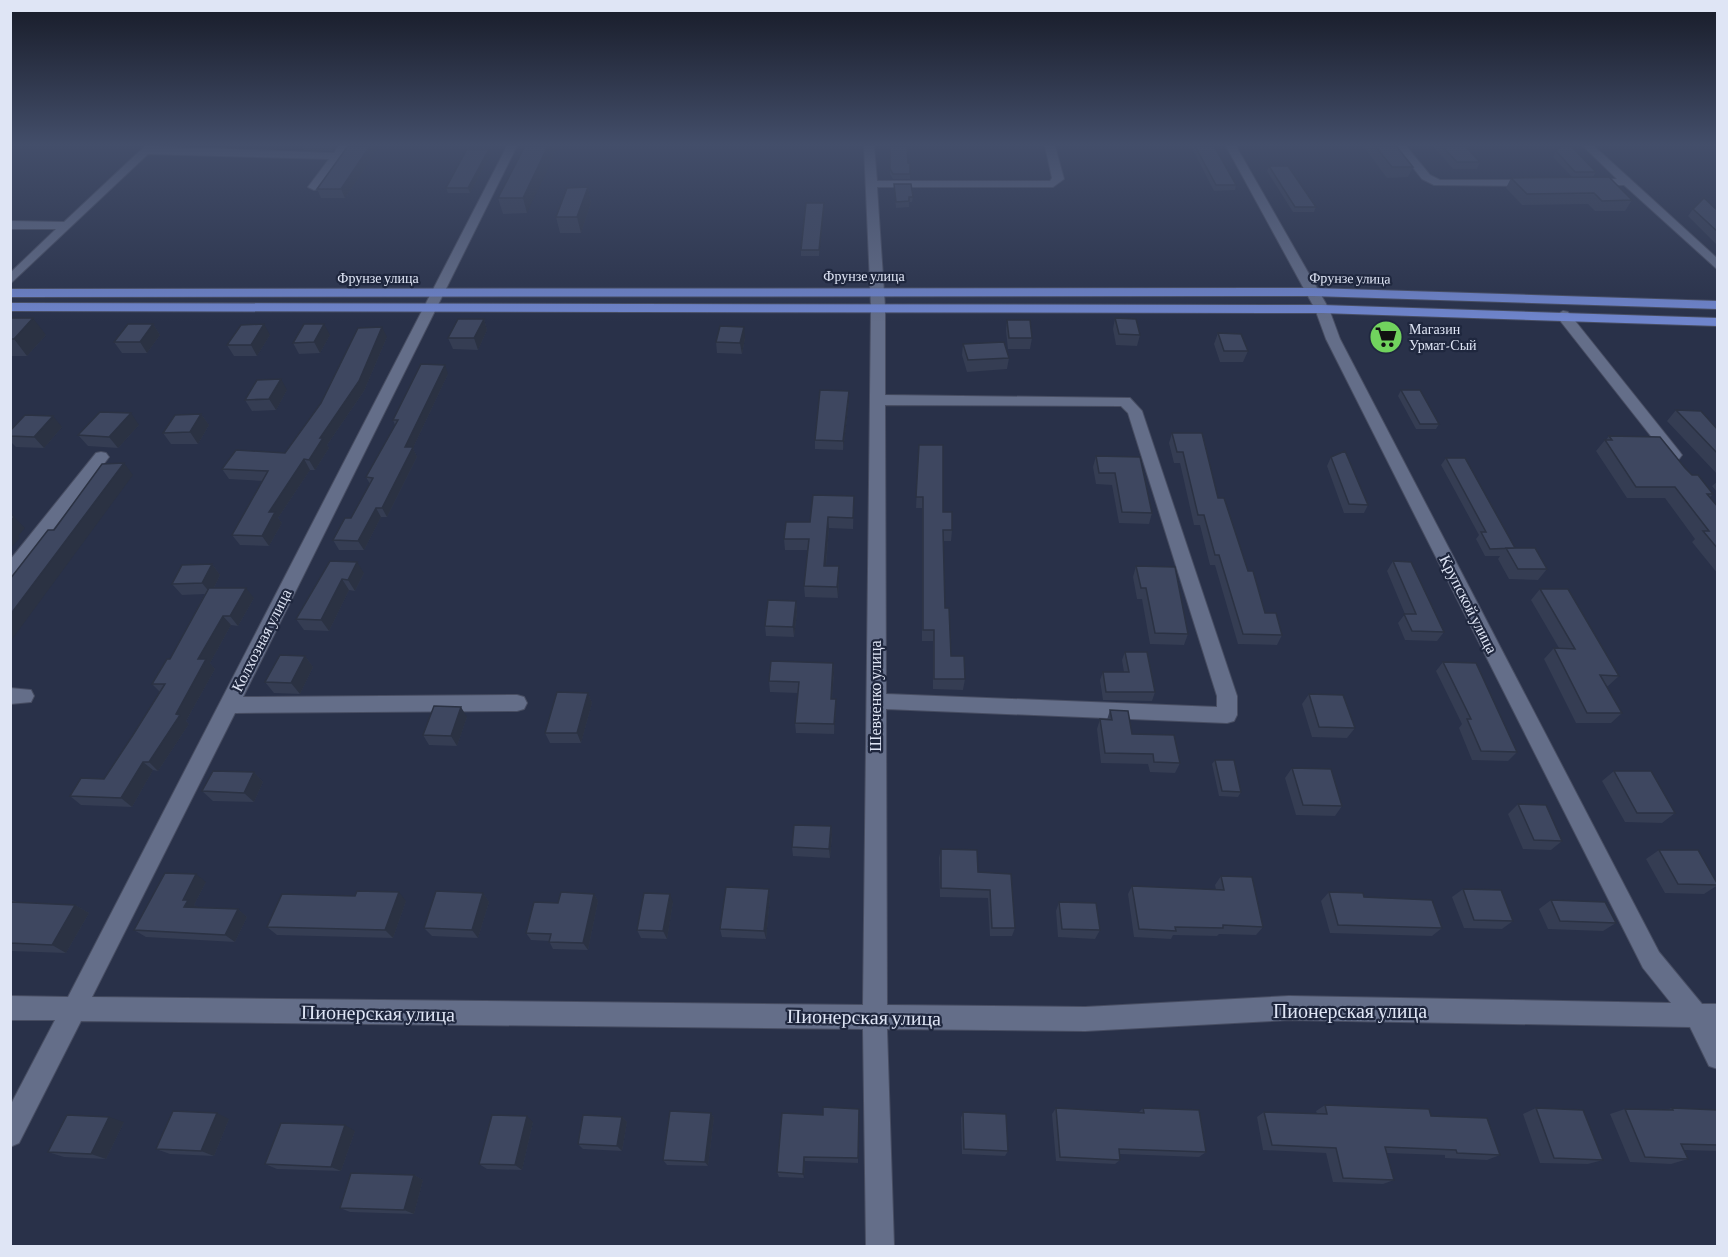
<svg xmlns="http://www.w3.org/2000/svg" width="1728" height="1257" font-family="'Crimson Pro',serif">
  <style>
    .lines { fill: none; stroke-linecap: round; stroke-linejoin: round }
    .minor-casing { stroke: #474d62; stroke-width: 2 }
    .primary-casing { stroke: #474d62; stroke-width: 2 }
    .minor { fill: #646e89; fill-rule: evenodd }
    .primary { fill: #6f85cd; fill-rule: evenodd }
    .wall { fill: #353d53 }
    .shaded-wall { fill: #2b3243 }
    .building { fill: #3e4760; stroke: #2b3243; stroke-width: 1.5 }
    .labels { text-anchor: middle; stroke-width: 4.5; stroke-linejoin: round; paint-order: stroke }
    .far-street-label { font-size: 14px; fill: #dfe5f5; stroke: #1f273e }
    .far-poi-label { font-size: 14px; fill: #dfe5f5; stroke: #1f273e; text-anchor: start }
    .street-label { font-size: 16px; fill: #dfe5f5; stroke: #1f273e }
    .near-street-label { font-size: 20px; fill: #dfe5f5; stroke: #1f273e }
  </style>
  <rect width="100%" height="100%" fill="#293149"/>
  <g class="lines">
    <defs>
      <path id="minor" d="M145 146 334 153 339 146H349L318 189 314 190 308 187 329 159 148 154 10 284V273L56 229H10V221L64 222Z
        M507 146H517L243 697 517 695 524 697 527 703 524 709 517 711 235 713 92 997 863 1005 871 307 864 146H874L877 181H1050L1052 178 1045 146H1055L1064 179 1053 187H877L885 307V395L1130 398 1142 411 1237 696V715L1234 721 1227 723 886 709 887 1005 1085 1007 1289 996 1671 1003 1643 968 1326 339 1315 309 1226 146H1236L1329 309 1340 339 1659 952 1702 1004H1718V1069L1709 1066 1690 1027 1289 1020 1085 1031 887 1029 894 1246H866L863 1029 81 1021 19 1143 10 1147V1106L55 1020H10V996L68 997ZM885 405 1121 406 1128 413 1217 696V707L886 694Z
        M1396 146H1406L1430 175 1440 180H1532L1538 183 1532 186 1434 185 1422 179Z
        M1583 146H1594L1718 259V270L1624 185H1586L1584 183 1590 180 1617 179Z
        M1563 311 1568 312 1679 451 1682 455 1679 459H1669L1558 318 1556 315Z
        M101 452 106 453 109 457 106 461 16 577 10 579V560L96 453Z
        M10 688 31 690 34 696 31 702 10 704Z"/>
      <path id="primary" d="M1313 288 1718 301V309L1313 296 10 297V289Z
        M10 303 1322 305 1718 318V326L1322 313 10 311Z"/>
    </defs>
    <use href="#minor" class="minor-casing"/>
    <use href="#primary" class="primary-casing"/>
    <use href="#minor" class="minor"/>
    <use href="#primary" class="primary"/>
  </g>
  <path class="wall" d="M302 146H337L333 151 304 150Z
    M347 146H380L345 198H321L317 189 347 147Z
    M525 146 527 213 503 214 498 198Z
    M889 146 908 163 910 164V179H893L890 174Z
    M1191 146H1214L1236 185 1235 190 1214 191Z
    M1363 146H1396L1413 167 1408 177 1387 178Z
    M1433 146H1465L1480 162 1477 169H1453Z
    M489 149 491 154 470 193H448L446 188Z
    M1556 151 1596 172 1593 177H1572L1553 157Z
    M1269 166 1316 207 1314 212H1293L1267 171Z
    M1511 178 1632 200 1625 211H1595L1588 204 1522 205 1506 188Z
    M894 184 913 197 912 202H909V207L896 208Z
    M588 187 591 203 581 233H560L556 217Z
    M824 208 819 256H801V250Z
    M1693 209 1718 211V246L1688 216Z
    M10 318 46 335 27 356H10Z
    M1115 318 1140 335 1137 346 1116 345 1113 329Z
    M484 319 487 330 478 350 453 349 448 338Z
    M1007 320 1032 338 1030 349H1008L1006 331Z
    M153 324 160 335 147 353H122L114 342Z
    M1218 333 1248 351 1243 362H1220L1214 344Z
    M270 335 257 356H234L227 345Z
    M330 335 320 353 299 354 293 343Z
    M387 337 364 391 327 445 329 448 315 470H310L278 518 282 523 269 546 240 545 232 535 263 481 229 479 222 469 285 453Z
    M745 338 742 354 717 353 716 342Z
    M963 344 1009 358 1007 369 967 372 962 355Z
    M448 374 413 448 417 457 387 517H381L364 550H339L333 540 351 518 370 484 366 477 395 425 393 420Z
    M287 390 276 410 252 411 245 400Z
    M1401 390 1439 424 1436 429H1416L1398 396Z
    M849 401 843 450 815 449V440Z
    M1676 410 1718 430V475L1667 421Z
    M201 414 209 425 198 444H171L163 433Z
    M139 425 118 448 88 446 78 435Z
    M62 427 44 448 16 447 10 441V431Z
    M1172 433 1218 498 1265 613 1282 635 1277 645 1238 644 1215 565H1210L1200 525H1194L1180 463H1174L1169 443Z
    M1609 436 1685 468 1713 494 1710 497 1718 507V574L1692 542 1695 539 1665 498H1627L1596 451 1605 440H1606Z
    M919 445 943 512 952 530 951 541H943L945 608 951 656 965 679 963 690 933 689V641H922V508H916Z
    M1096 456 1140 457 1152 513 1149 524 1119 523 1112 485 1096 484 1093 467Z
    M1331 457 1368 505 1364 513H1344L1327 466Z
    M1446 458 1515 548 1547 569 1538 580 1509 579 1498 559 1500 556H1485L1476 539 1479 535 1441 465Z
    M1718 481V493L1712 486Z
    M854 496 853 529 829 528 826 566H839V577L838 598 805 597 804 586 808 550H785L784 539Z
    M330 561 364 573 355 591 349 590 329 631 304 630 296 619Z
    M1393 561 1444 632 1437 641 1405 640 1398 623 1405 614 1387 571Z
    M212 564 220 575 214 588 254 598 238 626 231 625 210 663 215 669 186 721 189 724 158 771 153 770 132 807 81 805 70 796 104 779 133 735 160 692 152 684 170 659 205 594 182 595 172 584Z
    M1136 566 1188 634 1184 645 1150 644 1142 599H1137L1133 577Z
    M1540 589 1619 676 1608 686H1606L1622 713 1611 723H1576L1544 659 1554 648H1559L1531 600Z
    M796 601 797 612 794 637 766 636 765 626Z
    M1125 652 1155 692 1152 701 1103 700 1100 680 1103 672H1124L1122 660Z
    M305 656 313 667 300 694 274 693 265 682Z
    M1443 662 1517 752 1508 761 1472 760 1459 728 1462 724 1436 671Z
    M833 663 834 673 832 699H836V709L834 734 796 733 795 723 798 693 770 692 769 681Z
    M588 693 592 703 581 743H550L545 733Z
    M1309 694 1355 728 1347 738 1312 737 1302 704Z
    M1110 710 1132 734 1180 763 1175 773 1150 772 1148 764 1101 763 1097 729 1100 719 1107 720Z
    M467 717 457 746 429 745 423 735Z
    M1215 760 1241 792 1238 797 1219 796 1212 764Z
    M1292 768 1342 806 1335 816 1296 815 1285 778Z
    M1614 771 1675 813 1662 823 1625 822 1602 781Z
    M254 772 263 782 254 802 213 801 202 791Z
    M1518 804 1562 841 1551 850 1523 849 1508 814Z
    M831 826 832 835 830 858 793 856 792 847Z
    M941 849 978 872 1015 928 1012 936H990L988 898 940 897 939 858Z
    M1659 850 1715 880 1718 879V885L1704 894 1665 893 1646 859Z
    M1221 876 1263 927 1256 935 1219 934 1217 936 1173 935 1171 939 1134 937 1128 894 1132 886 1216 890 1215 885Z
    M206 882 194 905 198 907 238 909 247 917 235 942 146 937 134 930Z
    M769 889 770 897 766 939 722 937 720 929Z
    M1463 889 1513 921 1502 929 1464 928 1452 897Z
    M1329 892 1364 897 1442 928 1432 936 1330 933 1321 901Z
    M483 893 489 902 478 938 432 936 424 928Z
    M594 894 598 901 588 950 553 949 549 941 531 940 526 933 558 903Z
    M10 899 17 902 75 905 89 913 66 953 10 951Z
    M1551 900 1616 923 1603 931 1548 929 1539 909Z
    M406 901 393 938 277 935 267 927Z
    M673 902 667 939 641 938 637 930Z
    M1059 902 1100 930 1095 939 1058 937 1056 911Z
    M1325 1105 1431 1116 1500 1155 1487 1160 1445 1158V1155L1386 1153 1394 1180 1383 1184 1333 1182 1326 1153 1263 1150 1257 1117 1264 1112 1317 1114 1316 1111Z
    M1056 1108 1139 1112 1143 1108 1206 1152 1199 1157 1120 1154V1160L1115 1164 1056 1161 1052 1114Z
    M1536 1108 1603 1160 1588 1164 1540 1163 1523 1114Z
    M1672 1108 1718 1110V1151L1683 1150 1688 1159 1671 1164 1630 1162 1610 1114 1625 1109 1666 1110Z
    M859 1109 858 1163 805 1161 804 1178 779 1177 777 1172 823 1115Z
    M963 1112 1008 1151 1005 1156 962 1154 961 1118Z
    M711 1113 714 1118 708 1166 667 1165 663 1160Z
    M622 1117 627 1122 622 1151 583 1149 578 1144Z
    M229 1119 214 1156 170 1154 156 1149Z
    M124 1122 106 1159 64 1157 48 1152Z
    M533 1122 522 1170 487 1169 479 1164Z
    M355 1131 341 1171 277 1169 265 1164Z
    M414 1175 423 1180 414 1214 350 1212 340 1208Z"/>
  <path class="shaded-wall" d="M331 146H337L333 151Z
    M370 146H380L345 198 341 189Z
    M548 146H559L527 213 523 198Z
    M489 149 491 154 470 193 468 188Z
    M588 187 591 203 581 233 577 217Z
    M824 203V208L819 256V250Z
    M33 318 46 335 27 356 14 339Z
    M484 319 487 330 478 350 474 338Z
    M153 324 160 335 147 353 140 342Z
    M264 324 270 335 257 356 251 345Z
    M324 324 330 335 320 353 314 342Z
    M382 327 387 337 364 391 327 445 329 448 315 470 309 460 320 438Z
    M744 327 745 338 742 354 740 343Z
    M445 365 448 374 413 448 417 457 387 517 382 508 405 447Z
    M281 379 287 390 276 410 269 399Z
    M849 391V401L843 450V441Z
    M131 413 139 425 118 448 109 437Z
    M201 414 209 425 198 444 190 432Z
    M53 416 62 427 44 448 34 437Z
    M304 459 310 470 278 518 282 523 269 546 262 536 269 512Z
    M124 463 133 475 10 642V615Z
    M376 508 381 517 364 550 358 541Z
    M14 517 25 528 18 536 20 538 10 549V521Z
    M828 517 829 528 825 576 824 566Z
    M357 562 364 573 355 591 348 580Z
    M212 564 220 575 211 594 202 583Z
    M839 566V577L838 598 837 587Z
    M342 579 349 590 329 631 321 620Z
    M246 588 254 598 238 626 230 616Z
    M796 601 797 612 794 637 793 627Z
    M223 616 231 625 210 663 215 669 186 721 189 724 158 771 149 762 176 714 198 659Z
    M305 656 313 667 300 694 291 683Z
    M833 663 834 673 831 709V699Z
    M588 693 592 703 581 743 577 733Z
    M836 699V709L834 734V724Z
    M461 707 467 717 457 746 451 736Z
    M143 762 153 770 132 807 121 798Z
    M254 772 263 782 254 802 244 793Z
    M831 826 832 835 830 858 829 849Z
    M196 874 206 882 194 905 198 907H184L183 900Z
    M769 889 770 897 766 939 764 931Z
    M399 892 406 901 393 938 385 930Z
    M483 893 489 902 478 938 472 930Z
    M594 894 598 901 588 950 583 943Z
    M670 894 673 902 667 939 663 931Z
    M75 905 89 913 66 953 52 945Z
    M238 909 247 917 235 942 225 935Z
    M217 1113 229 1119 214 1156 201 1151Z
    M711 1113 714 1118 708 1166 705 1162Z
    M527 1116 533 1122 522 1170 515 1165Z
    M109 1117 124 1122 106 1159 91 1154Z
    M622 1117 627 1122 622 1151 617 1146Z
    M345 1125 355 1131 341 1171 331 1167Z
    M804 1157 805 1161 804 1178 803 1174Z
    M414 1175 423 1180 414 1214 404 1210Z"/>
  <path class="building" d="M348 146H370L341 189H317Z
    M525 146H548L523 198H498Z
    M890 146H907L908 163 910 164V174H893L890 169Z
    M1195 146H1214L1236 185H1216Z
    M1375 146H1396L1413 167H1392Z
    M1442 146H1465L1480 162H1457Z
    M1562 146H1571L1596 172H1575L1556 151Z
    M467 149H489L468 188H446Z
    M1269 166H1288L1316 207H1295Z
    M1609 177 1632 200 1602 201 1594 193 1527 194 1511 178Z
    M894 184H911L913 197H909V201L896 202Z
    M588 187 577 217H556L567 188Z
    M1704 198 1718 211V232L1693 209Z
    M806 203H824L819 250H801Z
    M10 318H33L14 339H10Z
    M1115 318 1136 319 1140 335 1119 334Z
    M458 319H484L474 338H448Z
    M1007 320H1030L1032 338H1009Z
    M128 324H153L140 342H114Z
    M264 324 251 345H227L241 325Z
    M304 324H324L314 342 293 343Z
    M720 326 744 327 740 343 716 342Z
    M382 327 359 381 320 438H323L309 460 304 459 269 512H275L262 536 232 535 268 471 222 469 236 450 285 453 321 403 358 328Z
    M1218 333 1241 334 1248 351H1224Z
    M1004 342 1009 358 968 360 963 344Z
    M421 364 445 365 405 447H413L382 508H376L358 541 333 540 345 518H351L373 478 366 477 398 420H393Z
    M281 379 269 399 245 400 257 380Z
    M820 390 849 391 843 441 815 440Z
    M1401 390H1420L1439 424H1420Z
    M1676 410 1701 411 1718 430V454Z
    M100 412 131 413 109 437 78 435Z
    M201 414 190 432 163 433 175 415Z
    M25 415 53 416 34 437 10 436V431Z
    M1172 433H1202L1218 498H1224L1248 571H1253L1265 613H1276L1282 635 1243 634 1219 555H1215L1204 515H1198L1183 452H1177Z
    M1609 436 1660 437 1685 468 1692 475H1698L1713 494H1707L1718 507V549L1703 531H1709L1675 487H1636L1605 440H1612Z
    M919 445H943V512H952V530H943L945 608H949L951 656H964L965 679H934V630H923V497H916Z
    M1345 451 1368 505 1349 504 1331 457Z
    M1096 456 1140 457 1152 513 1122 512 1115 473H1099Z
    M1446 458H1465L1515 548 1490 549 1481 532H1486Z
    M124 463 10 615V579L48 530H54L102 464Z
    M813 495 854 496 853 518 828 517 824 566H839L837 587 804 586 809 539H784L786 522H810Z
    M10 513 14 517 10 521Z
    M1506 548H1535L1547 569H1518Z
    M330 561 357 562 348 580 342 579 321 620 296 619Z
    M1393 561 1411 562 1444 632 1412 631 1404 614H1416Z
    M212 564 202 583 172 584 182 565Z
    M1136 566 1175 567 1188 634 1155 633 1146 588H1141Z
    M209 588H246L230 616H223L198 659H206L176 714 180 715 149 762H143L121 798 70 796 81 778 104 779 133 735 165 684H152L167 659H170Z
    M1540 589H1568L1619 676 1600 675 1622 713H1587L1554 648 1575 649Z
    M768 600 796 601 793 627 765 626Z
    M1125 652H1147L1155 692H1106L1103 672H1129Z
    M280 655 305 656 291 683 265 682Z
    M771 661 833 663 831 699H836L834 724 795 723 799 682 769 681Z
    M1443 662 1476 663 1517 752 1481 751 1467 719H1471Z
    M557 692 588 693 577 733H545Z
    M1309 694 1343 695 1355 728 1319 727Z
    M434 706 461 707 451 736 423 735Z
    M1110 710 1128 711 1132 734 1174 735 1180 763 1154 762 1153 754 1105 753 1100 719 1112 720Z
    M1215 760H1234L1241 792 1222 791Z
    M1292 768 1331 769 1342 806 1303 805Z
    M213 771 254 772 244 793 202 791Z
    M1614 771H1651L1675 813H1637Z
    M1518 804 1546 805 1562 841 1534 840Z
    M794 825 831 826 829 849 792 847Z
    M941 849 977 850 978 872 1011 874 1015 928H992L990 890 941 888Z
    M1659 850H1698L1718 885 1678 884Z
    M165 873 196 874 183 900H188L184 907 238 909 225 935 134 930Z
    M1221 876 1252 877 1263 927 1223 925V928L1175 927 1176 931 1139 929 1132 886 1224 890Z
    M726 887 769 889 764 931 720 929Z
    M1463 889 1501 890 1513 921 1474 920Z
    M357 891 399 892 385 930 267 927 282 894 355 896Z
    M436 891 483 893 472 930 424 928Z
    M561 892 594 894 583 943 549 942 551 934 526 933 534 902 558 903Z
    M1329 892 1363 893 1364 897 1432 900 1442 928 1338 925Z
    M644 893 670 894 663 931 637 930Z
    M1551 900 1605 902 1616 923 1560 921Z
    M10 902 75 905 52 945 10 943Z
    M1059 902 1096 903 1100 930 1062 929Z
    M1325 1105 1429 1109 1431 1116 1487 1118 1500 1155 1457 1153 1456 1150 1385 1147 1394 1180 1343 1178 1336 1148 1272 1145 1264 1112 1327 1114Z
    M823 1107 859 1109 858 1158 804 1157 803 1174 777 1172 782 1113 823 1115Z
    M1056 1108 1144 1113 1143 1108 1199 1110 1206 1152 1119 1149 1120 1160 1060 1157Z
    M1536 1108 1583 1110 1603 1160 1554 1158Z
    M1672 1108 1718 1110V1145L1681 1144 1688 1159 1645 1157 1625 1109 1673 1110Z
    M173 1111 217 1113 201 1151 156 1149Z
    M670 1111 711 1113 705 1162 663 1160Z
    M963 1112 1006 1114 1008 1151 964 1149Z
    M67 1115 109 1117 91 1154 48 1152Z
    M492 1115 527 1116 515 1165 479 1164Z
    M583 1115 622 1117 617 1146 578 1144Z
    M281 1123 345 1125 331 1167 265 1164Z
    M351 1173 414 1175 404 1210 340 1208Z"/>
  <linearGradient id="sky" x2="0" y2="1"><stop stop-color="#171b28"/><stop offset="0.45" stop-color="#434e6a"/><stop offset="1" stop-color="#434e6a" stop-opacity="0"/></linearGradient>
  <rect width="1728" height="322" fill="url(#sky)"/>
  <defs>
    <symbol id="supermarket-disc" viewBox="-11 -11 22 22"><circle r="9.5" fill="#71d35e" stroke="#1f273e"/><path d="M-6-5.5h2.5l.6 2H6L4.5 2H-2.5L-4.4-4H-6ZM-1.5 3.2a1.3 1.3 0 1 0 .1 0ZM3 3.2a1.3 1.3 0 1 0 .1 0Z" fill="#111"/></symbol>
  </defs>
  <g fill-rule="evenodd">
    <use href="#supermarket-disc" x="1367" y="318" width="38" height="38"/>
  </g>
  <g class="labels">
    <g class="far-street-label">
      <text x="864" y="281">Фрунзе улица</text>
      <text x="378" y="283">Фрунзе улица</text>
      <text transform="translate(1350 278) rotate(1)" y="5">Фрунзе улица</text>
    </g>
    <g class="far-poi-label">
      <text x="1409" y="334">Магазин<tspan x="1409" dy="16">Урмат-Сый</tspan></text>
    </g>
    <g class="street-label">
      <text transform="translate(1469 604) rotate(63)" y="6">Крупской улица</text>
      <text transform="translate(261 640) rotate(-63)" y="6">Колхозная улица</text>
      <text transform="translate(875 696) rotate(-90)" y="6">Шевченко улица</text>
    </g>
    <g class="near-street-label">
      <text x="1350" y="1018">Пионерская улица</text>
      <text transform="translate(378 1013) rotate(1)" y="7">Пионерская улица</text>
      <text transform="translate(864 1017) rotate(1)" y="7">Пионерская улица</text>
    </g>
  </g>
  <rect width="1728" height="1257" fill="none" stroke="#dfe5f5" stroke-width="24"/>
</svg>
